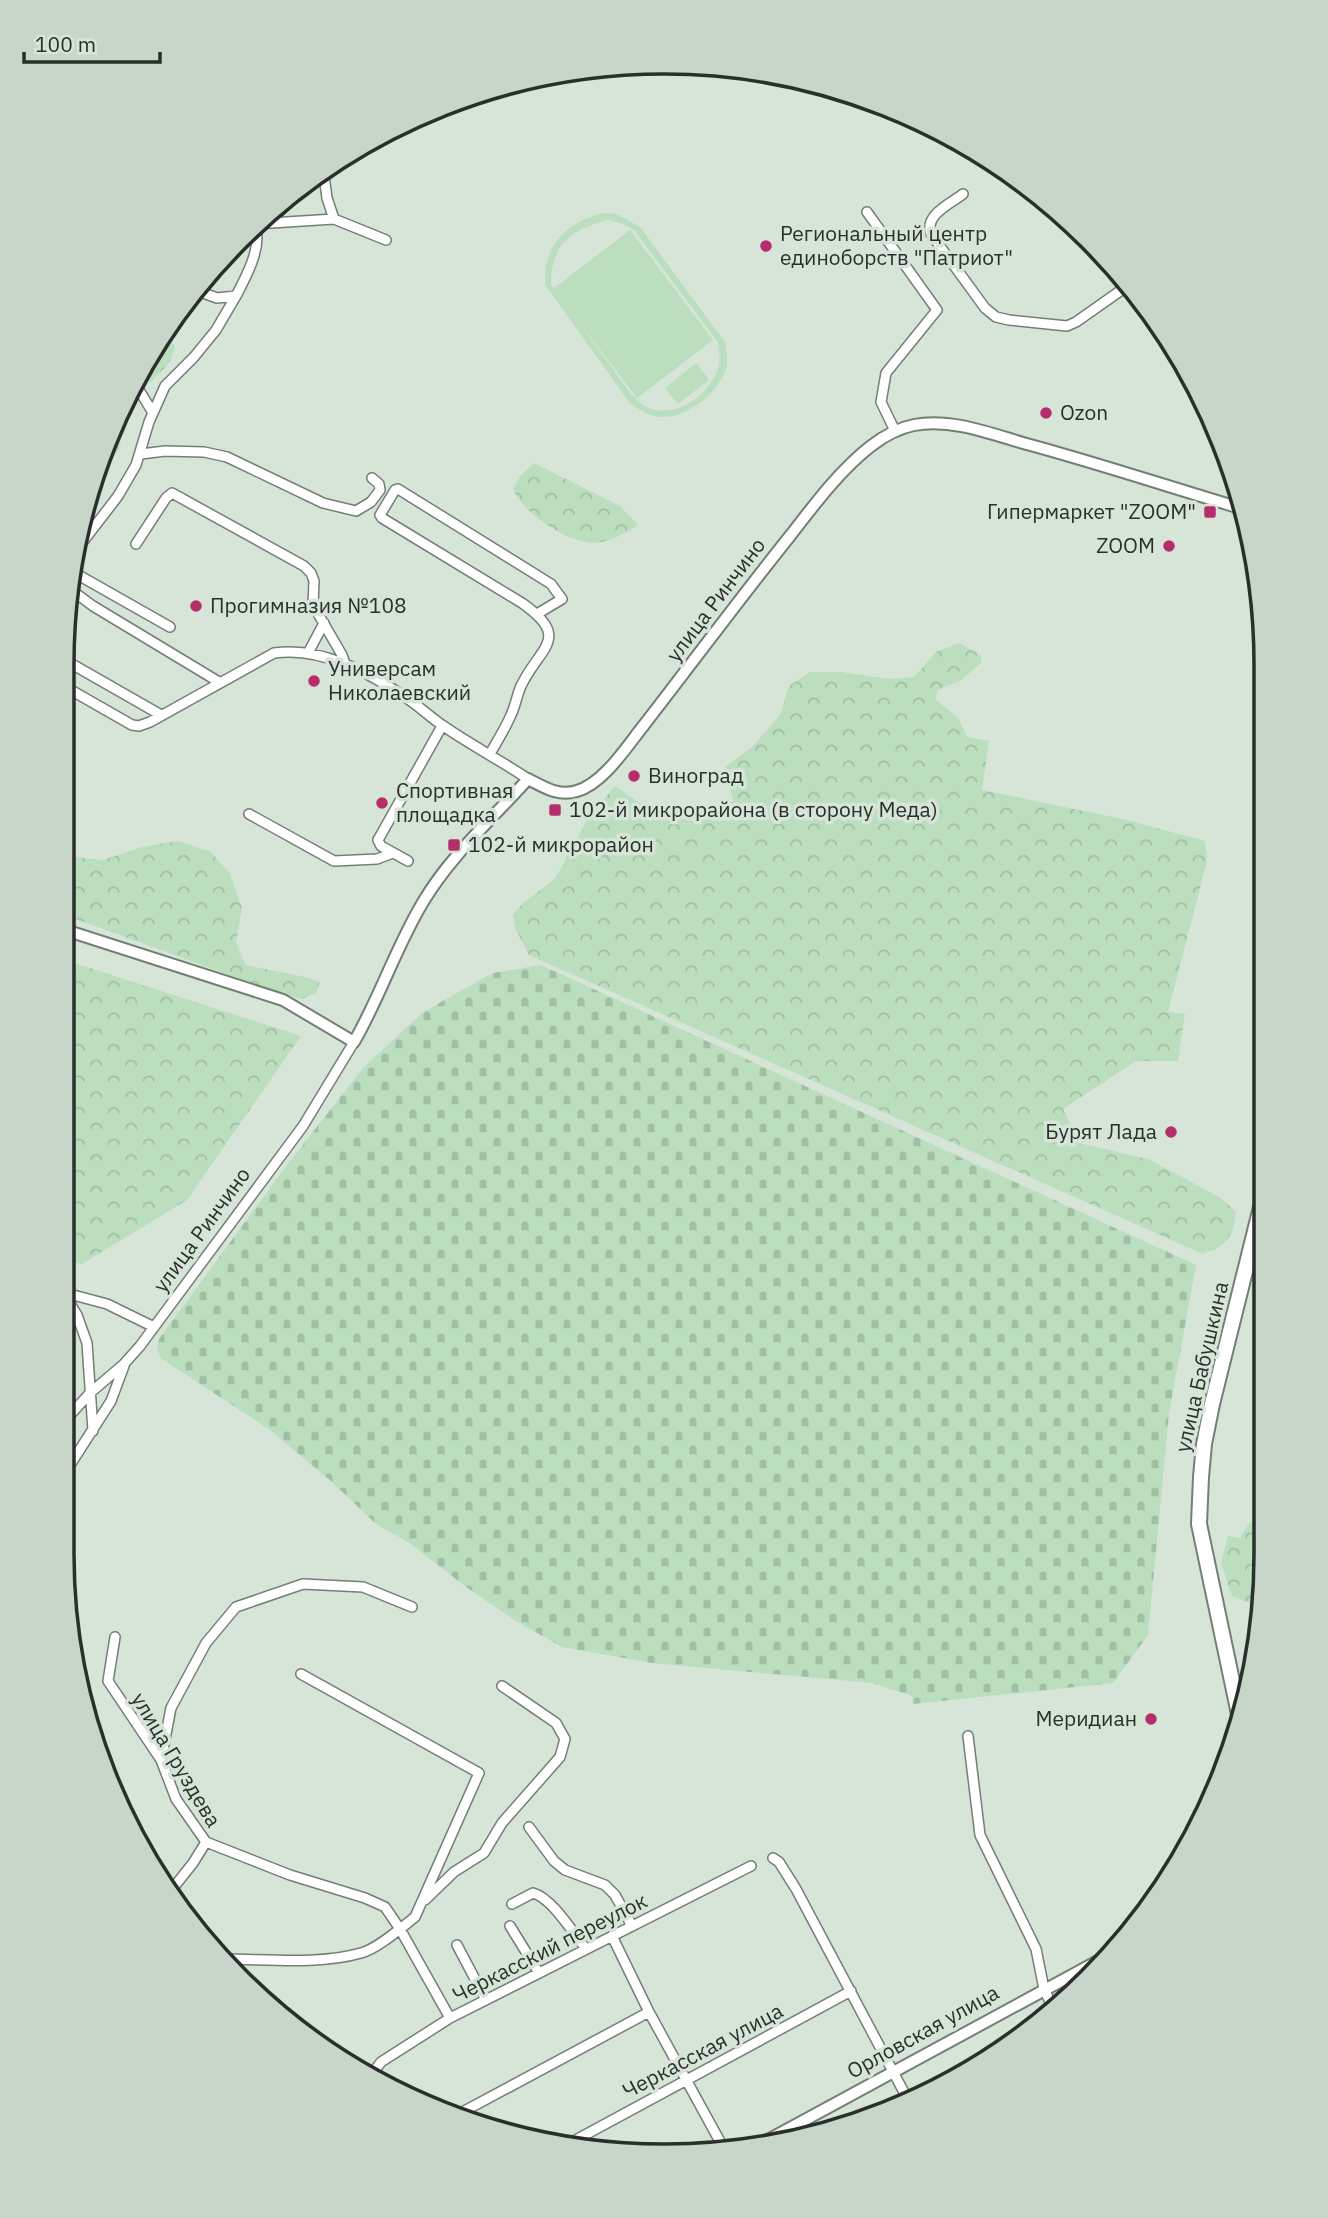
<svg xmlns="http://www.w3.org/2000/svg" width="1328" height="2218" font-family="'IBM Plex Sans',sans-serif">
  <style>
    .forest { fill: url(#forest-crowns) }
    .cemetery { fill: url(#cemetery-stones) }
    .pitch { fill: #badebe; fill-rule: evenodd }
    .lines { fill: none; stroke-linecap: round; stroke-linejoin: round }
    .minor-casing { stroke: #728074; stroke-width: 12 }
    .tertiary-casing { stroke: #728074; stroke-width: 14 }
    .primary-casing { stroke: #728074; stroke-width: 18 }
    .minor { stroke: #fff; stroke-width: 9 }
    .tertiary { stroke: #fff; stroke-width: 10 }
    .primary { stroke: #fff; stroke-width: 14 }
    .poi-dot { fill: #b62d6b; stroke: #d6e5d7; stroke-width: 2.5 }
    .labels { text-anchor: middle; stroke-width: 7; stroke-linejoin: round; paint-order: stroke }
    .poi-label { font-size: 21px; fill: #292f2a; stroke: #d6e5d7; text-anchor: start }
    .street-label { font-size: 21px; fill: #292f2a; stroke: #d6e5d7 }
    .rim { fill: none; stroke: #292f2a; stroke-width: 3.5 }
  </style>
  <defs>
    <pattern id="forest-crowns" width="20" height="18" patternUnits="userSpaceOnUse" patternTransform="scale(1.75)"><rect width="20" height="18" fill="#badebe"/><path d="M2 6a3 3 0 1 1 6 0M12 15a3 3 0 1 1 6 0" fill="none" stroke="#a0bfa3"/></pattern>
    <pattern id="cemetery-stones" width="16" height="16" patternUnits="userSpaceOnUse" patternTransform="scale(1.75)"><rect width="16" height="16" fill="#badebe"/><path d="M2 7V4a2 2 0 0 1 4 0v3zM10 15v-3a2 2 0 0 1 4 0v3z" fill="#a0bfa3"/></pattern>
  </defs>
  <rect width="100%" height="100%" fill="#d6e5d7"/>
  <path class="forest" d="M161 333 175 346 170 362 151 382 140 375Z
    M111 434 121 444 85 510 93 470Z
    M534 463 620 506 638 525C626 533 608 543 593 543 566 542 523 513 513 489L520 476Z
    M959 643 981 655V663L961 680 938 690 935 699 958 718 967 737 989 741 982 790 1127 820 1205 841 1207 861 1168 1012 1185 1014 1178 1061H1136L1063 1109 1079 1143 1148 1159 1221 1198 1236 1212C1233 1238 1227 1245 1203 1254L529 955 516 930 513 915 523 903 555 879 588 818 615 786 650 810 697 822 733 801 725 767 753 746 780 715 789 686 810 672H841L890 679 914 677 936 652Z
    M178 841 211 852 230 874 242 908 236 943 246 965 305 977 320 982 316 993 302 999 273 991 62 914V856L103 860 142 847Z
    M62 959 301 1036 187 1200 82 1264 62 1260Z
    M1265 1519V1594L1263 1608 1232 1596 1221 1563 1228 1536 1240 1538 1250 1522Z"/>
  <path class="cemetery" d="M541 965 1196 1265 1169 1413 1148 1635 1113 1683 913 1704 912 1696 872 1683 652 1663 562 1647 516 1621 466 1587 411 1544 376 1524 332 1482 270 1430 162 1359 157 1350 159 1339 281 1173 363 1068 423 1012 493 973Z"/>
  <path class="pitch" d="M604 213 617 214 640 227 725 342C726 351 729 360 726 369 717 395 682 423 654 416 645 414 637 408 630 403L546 286C540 247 568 221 604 213ZM608 220 623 224 634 230 718 342C719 351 721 359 718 369 709 395 676 419 648 408 641 405 637 399 631 394L575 317 637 398 713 340 630 230 554 288 551 285C551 244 570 230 608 220Z
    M696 363 709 380 678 404 665 388Z"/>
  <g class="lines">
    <defs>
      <path id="minor" d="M323 168 327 198 334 219
        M963 194C950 204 924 215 931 234L985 308 996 317 1009 320 1067 326 1076 322 1130 284
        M867 212 937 310 886 373 881 402 895 431
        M268 223 318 172
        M255 224 334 219 386 240
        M195 290 217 298 236 296C246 277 264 244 254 225
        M136 385 153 413
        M141 454 165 451 204 452 227 457 323 503 356 511 371 502 380 490 379 484 372 478
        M136 544 166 498 172 493 304 566 311 573 314 581 313 605 342 655 345 664
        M78 548 118 496 136 465 149 422 165 386 194 357 216 330 236 296
        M73 572 170 627
        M70 589 93 606 219 682
        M308 653 324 623
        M63 659 161 715
        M62 685 132 725 139 726 150 722 274 653C321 646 370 673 408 699 420 707 430 717 442 725 469 744 500 760 528 779
        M490 754C497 741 505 729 511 715 516 705 517 693 522 684 540 647 572 638 522 603L382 518 380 515 395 490 398 489 551 584 562 599 537 614
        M249 814 334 861 377 859 393 853
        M408 861 381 846 378 840 442 726
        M62 1292 107 1304 154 1327
        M63 1292 77 1315 87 1343 93 1431
        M61 1425 90 1393 124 1364 140 1346 303 1126 354 1042
        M61 1479 111 1401 124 1366
        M115 1637 108 1681 161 1760 176 1799 206 1842
        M968 1736 980 1835 1036 1949 1044 1989 1053 2008
        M161 1760 171 1708 206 1643 236 1607 303 1584 363 1587 412 1607
        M529 1827 554 1861 565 1870 605 1885 615 1895 632 1926
        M206 1842 290 1875 365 1898 385 1907 400 1929 450 2018
        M773 1858 779 1862 796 1889 907 2098
        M170 1892 193 1863 206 1842
        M425 1900 454 1872 484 1853 502 1823 560 1757 565 1739 556 1723 502 1686
        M512 1904 533 1893C552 1898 573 1933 586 1949
        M510 1926 539 1973
        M612 1936 649 2012 723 2147
        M457 1945 486 2000
        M224 1959C267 1959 319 1965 361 1953 377 1949 401 1928 415 1917L479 1773 301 1674
        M373 2073 381 2062 450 2018 751 1866
        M455 2116 649 2012
        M572 2142 851 1991"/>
      <path id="tertiary" d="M62 929 283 1000 354 1042C380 997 396 947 423 902 451 855 492 819 528 779 544 787 558 797 577 791 604 783 627 746 644 725 693 662 740 598 790 536 814 505 840 470 871 446 884 436 899 428 914 425 950 418 989 433 1023 443 1098 463 1172 488 1247 510
        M768 2140 1098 1961"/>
      <path id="primary" d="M1240 1719 1199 1524 1201 1477 1204 1444 1212 1404 1265 1191"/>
    </defs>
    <use href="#minor" class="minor-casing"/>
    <use href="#tertiary" class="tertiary-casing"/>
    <use href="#primary" class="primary-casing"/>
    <use href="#minor" class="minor"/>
    <use href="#tertiary" class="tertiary"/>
    <use href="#primary" class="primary"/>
  </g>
  <g class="poi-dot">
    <circle cx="766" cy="246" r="7"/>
    <circle cx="1046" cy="413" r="7"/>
    <rect x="1203" y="505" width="14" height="14" rx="3.5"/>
    <circle cx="1169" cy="546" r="7"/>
    <circle cx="196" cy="606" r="7"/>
    <circle cx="314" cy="681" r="7"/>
    <circle cx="634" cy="776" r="7"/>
    <circle cx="382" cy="803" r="7"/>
    <rect x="548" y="803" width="14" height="14" rx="3.5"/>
    <rect x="447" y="838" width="14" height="14" rx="3.5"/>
    <circle cx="1171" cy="1132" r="7"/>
    <circle cx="1151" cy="1719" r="7"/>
  </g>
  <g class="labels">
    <g class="poi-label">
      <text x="780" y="241">Региональный центр<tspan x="780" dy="24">единоборств "Патриот"</tspan></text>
      <text x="1060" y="420">Ozon</text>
      <text x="1196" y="519" text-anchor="end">Гипермаркет "ZOOM"</text>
      <text x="1155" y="553" text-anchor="end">ZOOM</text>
      <text x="210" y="613">Прогимназия №108</text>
      <text x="328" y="676">Универсам<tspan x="328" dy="24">Николаевский</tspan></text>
      <text x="648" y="783">Виноград</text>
      <text x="396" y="798">Спортивная<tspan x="396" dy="24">площадка</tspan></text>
      <text x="569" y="817">102-й микрорайона (в сторону Меда)</text>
      <text x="468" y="852">102-й микрорайон</text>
      <text x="1157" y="1139" text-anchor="end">Бурят Лада</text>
      <text x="1137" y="1726" text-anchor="end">Меридиан</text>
    </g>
    <g class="street-label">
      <text transform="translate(716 600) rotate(-53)" y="7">улица Ринчино</text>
      <text transform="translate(202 1230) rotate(-54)" y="7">улица Ринчино</text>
      <text transform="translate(1202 1367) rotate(-77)" y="7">улица Бабушкина</text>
      <text transform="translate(176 1760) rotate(59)" y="7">улица Груздева</text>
      <text transform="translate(550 1948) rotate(-27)" y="7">Черкасский переулок</text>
      <text transform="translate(923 2032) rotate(-29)" y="7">Орловская улица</text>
      <text transform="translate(703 2051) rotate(-28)" y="7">Черкасская улица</text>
    </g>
  </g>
  <path d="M0 0H1328V2218H0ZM664 74H664A590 590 0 0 1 1254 664V1554A590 590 0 0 1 664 2144H664A590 590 0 0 1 74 1554V664A590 590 0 0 1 664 74Z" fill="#c8d6c9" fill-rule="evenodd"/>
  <path class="rim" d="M664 74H664A590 590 0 0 1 1254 664V1554A590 590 0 0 1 664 2144H664A590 590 0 0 1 74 1554V664A590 590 0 0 1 664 74Z"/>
  <path d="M24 52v10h136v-10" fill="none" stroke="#292f2a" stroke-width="3.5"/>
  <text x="35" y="52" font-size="21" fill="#292f2a" stroke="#d6e5d7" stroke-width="5" paint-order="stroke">100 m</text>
</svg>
